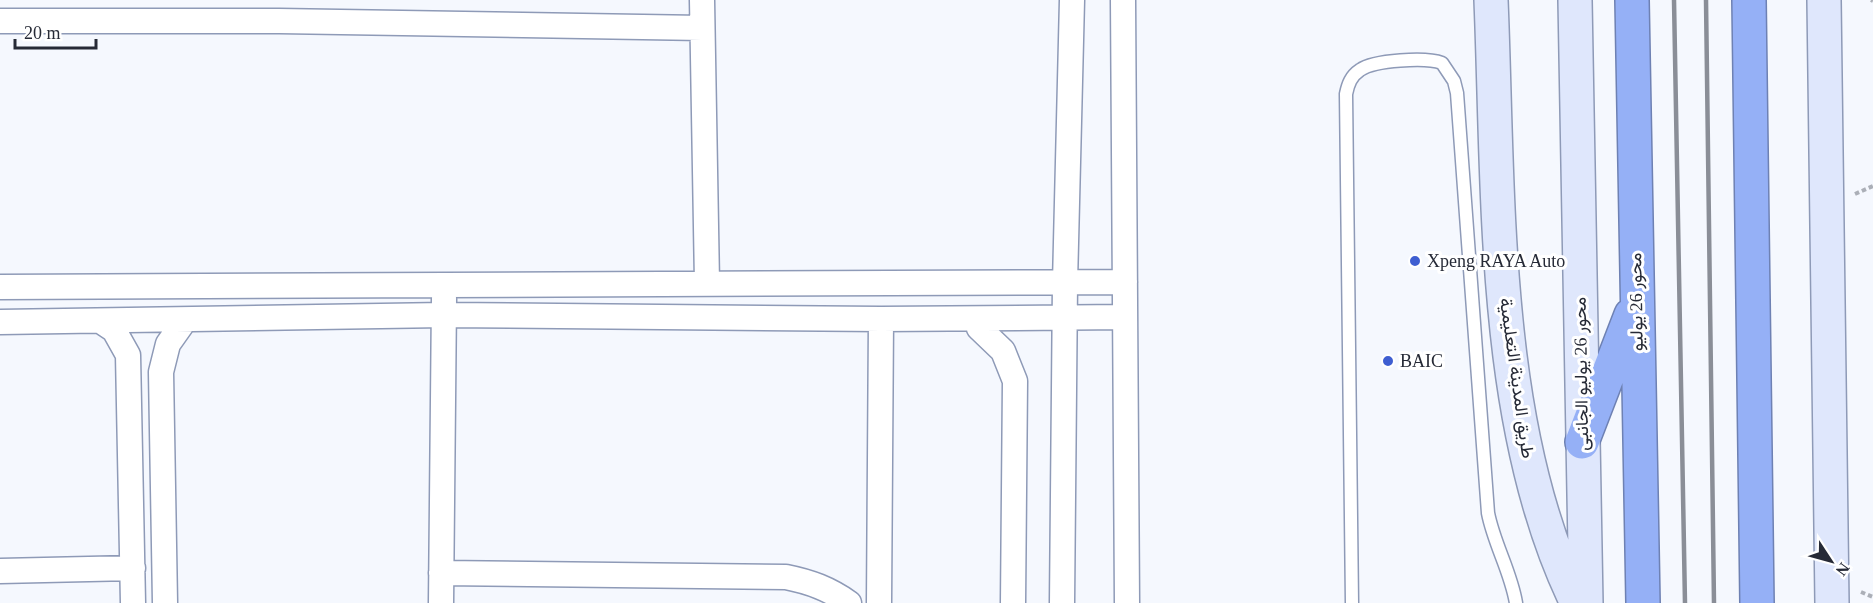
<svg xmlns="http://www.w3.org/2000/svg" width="1873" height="603" font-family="'Times New Roman',Vazirmatn,serif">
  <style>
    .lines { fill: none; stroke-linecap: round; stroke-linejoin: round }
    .lane-casing { stroke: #8e9ab7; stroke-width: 15 }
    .street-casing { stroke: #8e9ab7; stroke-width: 27 }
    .secondary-casing { stroke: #8e9ab7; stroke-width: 36 }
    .highway-casing { stroke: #6e81b3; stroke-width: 36 }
    .path { stroke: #abafb7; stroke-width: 4; stroke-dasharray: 4.5 3; stroke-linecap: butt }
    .lane { stroke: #fff; stroke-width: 12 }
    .street { stroke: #fff; stroke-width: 24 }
    .secondary { stroke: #dfe7fc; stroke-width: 33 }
    .highway { stroke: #95b0f6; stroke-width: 33 }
    .rail { stroke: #8a8e97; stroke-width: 4.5 }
    .poi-dot { fill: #3e5ed1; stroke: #fff; stroke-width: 2 }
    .labels { text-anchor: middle; stroke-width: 6; stroke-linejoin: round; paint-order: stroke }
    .poi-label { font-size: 18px; fill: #262a36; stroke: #fff; text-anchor: start }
    .street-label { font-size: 18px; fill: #262a36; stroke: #fff }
  </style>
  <rect width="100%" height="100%" fill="#f5f8fe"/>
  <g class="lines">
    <defs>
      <path id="lane" d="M1352 603 1346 94C1348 84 1351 76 1360 70 1374 60 1426 57 1442 63L1454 81 1457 93 1488 513C1494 544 1511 572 1516 603"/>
      <path id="street" d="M702 0 707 283
        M1123 0 1127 603
        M0 21H279L702 28
        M0 287 1125 282
        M980 319 979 328 1003 351 1015 381 1013 603
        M0 322 444 315 881 319 1125 317
        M102 322 114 330 128 355 133 603
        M0 571 133 568
        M441 573 786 577C811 582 829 589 849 603
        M165 603 161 372 168 344 185 320
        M441 603 444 299
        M879 603 881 319
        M1062 603 1065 283 1072 0"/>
      <path id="secondary" d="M1491 0C1499 192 1491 428 1577 603
        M1575 0 1586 603
        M1824 0 1832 603"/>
      <path id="highway" d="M1632 0 1643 603
        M1749 0 1757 603
        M1582 442 1631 315"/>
    </defs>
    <use href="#lane" class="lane-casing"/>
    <use href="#street" class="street-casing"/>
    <use href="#secondary" class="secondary-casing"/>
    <use href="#highway" class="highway-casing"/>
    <path class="path" d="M1871 0 1873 1
      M1855 194 1873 186
      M1861 592 1873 597"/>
    <use href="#lane" class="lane"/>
    <use href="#street" class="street"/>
    <use href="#secondary" class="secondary"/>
    <use href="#highway" class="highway"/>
    <path class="rail" d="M1674 0 1685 603
      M1706 0 1714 603"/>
  </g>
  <g class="poi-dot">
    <circle cx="1415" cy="261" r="6"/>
    <circle cx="1388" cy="361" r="6"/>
  </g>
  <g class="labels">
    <g class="poi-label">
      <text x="1427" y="267">Xpeng RAYA Auto</text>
      <text x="1400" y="367">BAIC</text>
    </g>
    <g class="street-label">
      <text transform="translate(1636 302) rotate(-91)" y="6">محور 26 يوليو</text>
      <text transform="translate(1581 374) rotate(-91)" y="6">محور 26 يوليو الجانبى</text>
      <text transform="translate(1517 378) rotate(82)" y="6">طريق المدينة التعليمية</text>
    </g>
  </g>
  <g transform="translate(1831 561) rotate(126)" stroke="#ffffff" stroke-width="4.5" paint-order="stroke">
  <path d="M0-4.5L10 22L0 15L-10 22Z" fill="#262a36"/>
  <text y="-9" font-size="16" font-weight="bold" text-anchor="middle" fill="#262a36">N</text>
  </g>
  <path d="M15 39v9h81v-9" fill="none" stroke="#262a36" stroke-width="3"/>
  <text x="24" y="39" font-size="18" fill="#262a36" stroke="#ffffff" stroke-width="4.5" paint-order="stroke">20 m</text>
</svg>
